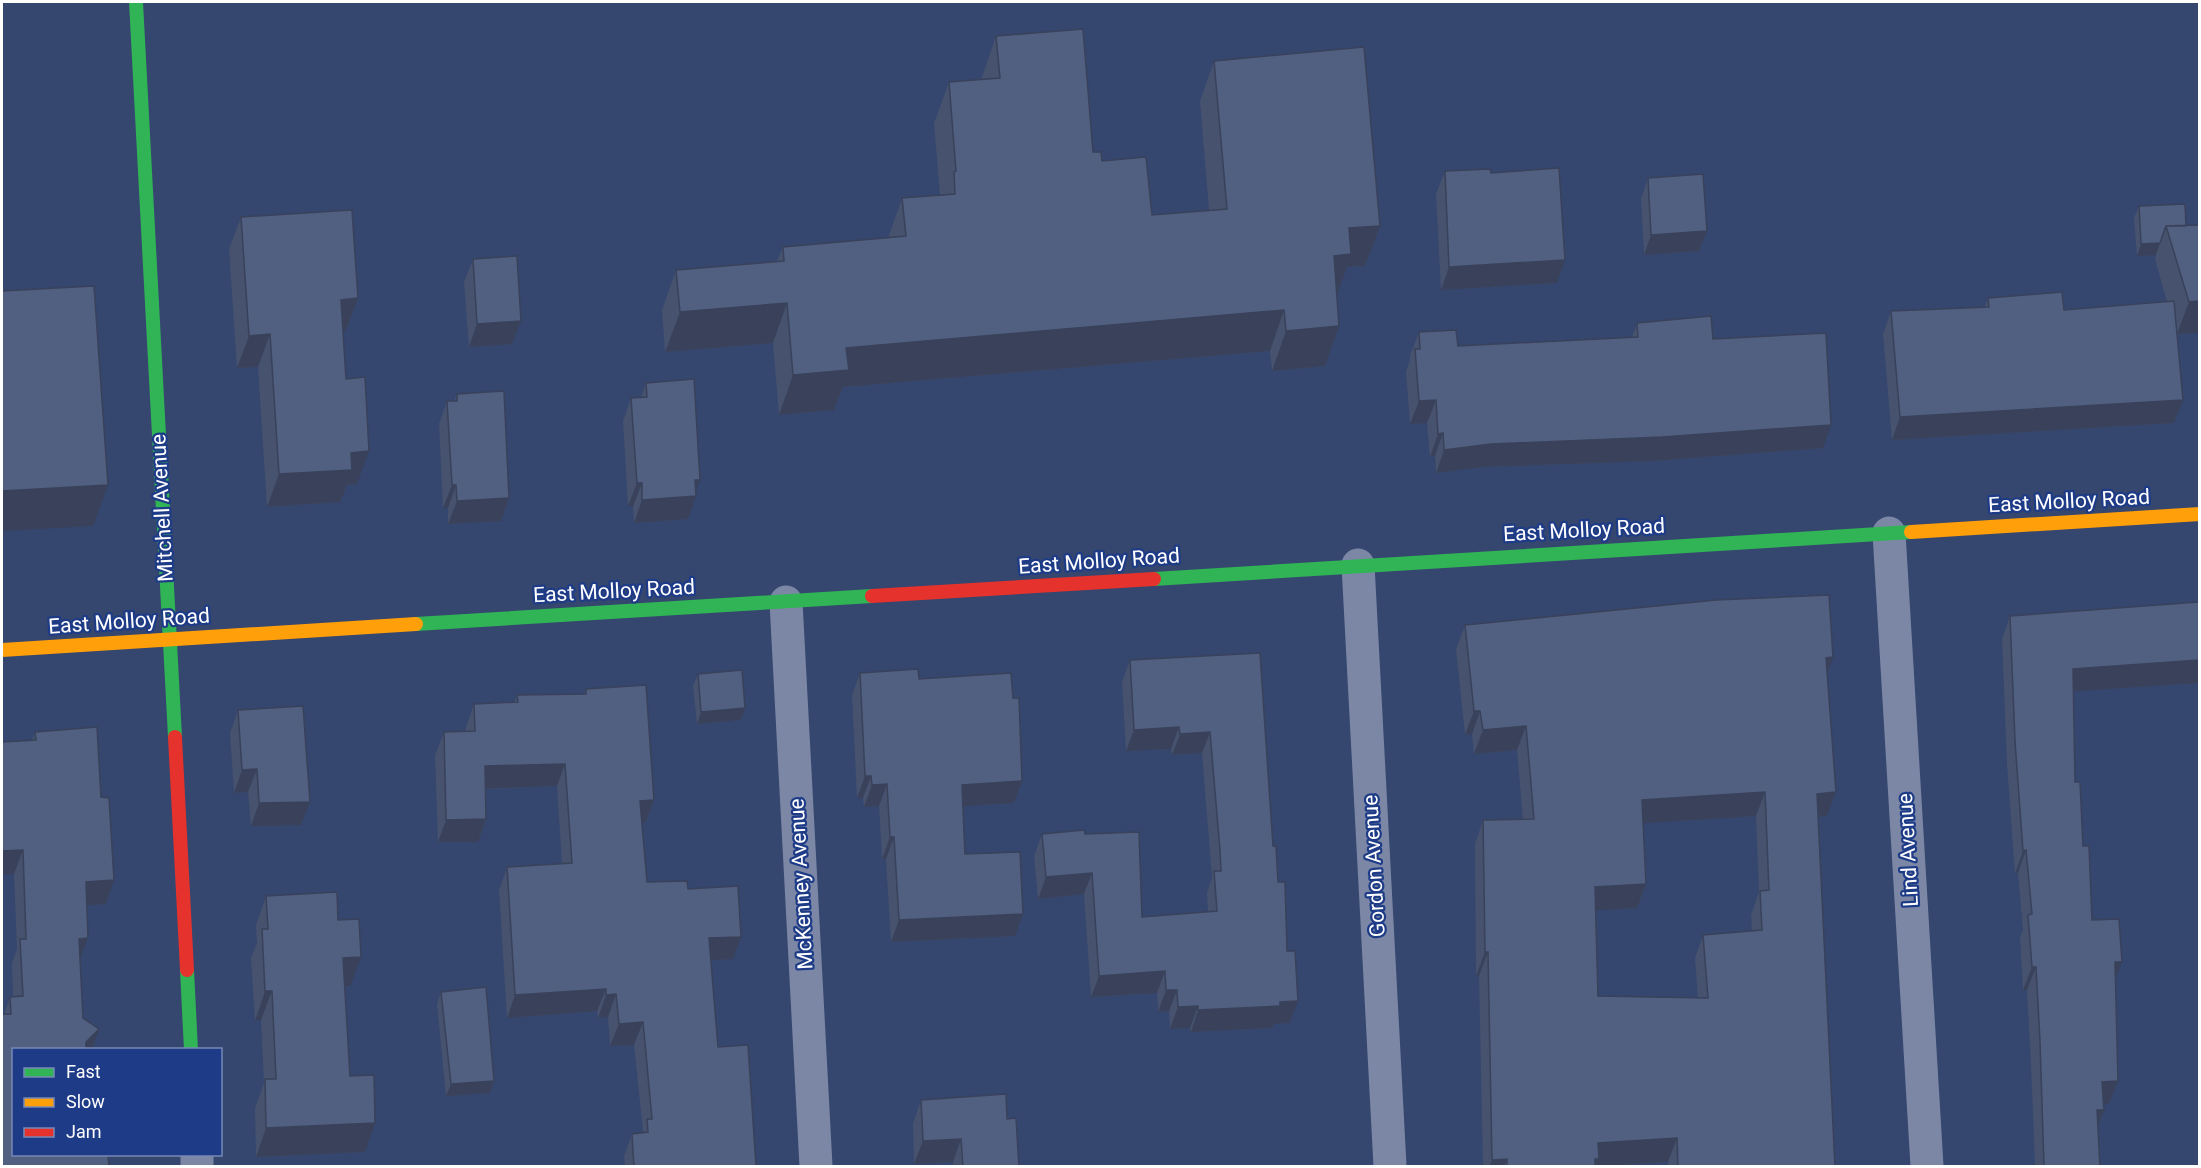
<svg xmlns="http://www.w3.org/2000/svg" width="2201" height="1168" font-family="Roboto,sans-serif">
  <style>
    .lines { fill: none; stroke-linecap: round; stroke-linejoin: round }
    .street { stroke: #7c87a5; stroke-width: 33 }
    .fast { stroke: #30b455; stroke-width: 14 }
    .slow { stroke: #ff9f0a; stroke-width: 14 }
    .jam { stroke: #e5322d; stroke-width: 14 }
    .wall { fill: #46526e; fill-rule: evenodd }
    .shaded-wall { fill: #39425a }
    .building { fill: #515f80; stroke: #39425a; stroke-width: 1.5; fill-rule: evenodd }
    .labels { text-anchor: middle; stroke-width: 4.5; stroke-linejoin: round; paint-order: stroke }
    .street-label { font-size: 21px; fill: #fff; stroke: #1d3b87 }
  </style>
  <rect width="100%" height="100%" fill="#35466f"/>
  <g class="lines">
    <path class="street" d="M1889 533 1927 1166
      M1358 565 1390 1166
      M786 602 816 1166
      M197 1154V1166"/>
    <path class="fast" d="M136 2 175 737
      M1154 579 1911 532
      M416 624 872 596
      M187 970 191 1050"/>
    <path class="slow" d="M1911 532 2200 514
      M2 650 416 624"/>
    <path class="jam" d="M872 596 1154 579
      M175 737 187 970"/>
  </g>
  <path class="wall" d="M996 36 1093 152 1102 161 1152 215 1209 210 1200 101 1214 61 1380 226 1365 266 1347 267 1337 294 1339 326 1325 366 1272 371 1270 351 843 387 834 410 779 415 773 343 665 352 662 310 676 270 777 261 783 247 888 238 902 198 940 195 934 123 949 82 982 79V77Z
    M1445 171 1491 173 1557 283 1441 290 1436 194Z
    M1648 178 1707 231 1699 251 1644 255 1641 199Z
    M2139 206 2186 226 2199 333 2177 334 2174 423 1892 440 1883 334 1891 311 1985 307 1988 298 2064 310 2167 302 2155 259 2156 255 2137 256 2134 218Z
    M241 217 358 298 346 331H343L346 379 357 484 347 485 340 502 267 507 258 367 237 368 229 249Z
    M473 259 512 344 469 347 464 282Z
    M1637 323 1713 339 1823 448 1653 461 1482 467 1436 473 1435 456 1430 457 1427 423 1410 424 1406 372 1410 360V355L1419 332 1458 346 1632 337Z
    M646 383 696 492 688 519 634 523 633 506H628L623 421 631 398 641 397Z
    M457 394 509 498 501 521 448 524V508H443L439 424 447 401H454Z
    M2199 602V683L2073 691 2075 782 2092 920 2115 980 2118 1081 2109 1104H2103L2104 1110 2098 1126 2100 1167H2035L2031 1064 2027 990H2023L2020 938 2023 930 2018 873 2015 874 2007 764 2002 639 2010 616Z
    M1465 625 1827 674V816L1818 817 1835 1167H1668V1162L1598 1167H1483L1479 976H1476L1475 844 1483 820H1523L1517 750 1474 754 1472 734 1465 735 1456 649ZM1756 816 1759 892 1751 915 1752 931 1703 935 1695 958 1698 998 1598 996 1596 910 1637 908 1646 884 1643 823Z
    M1260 653 1273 846 1278 882 1290 1023 1274 1024 1272 1028 1191 1032 1190 1028 1170 1029 1169 1011 1158 1012 1157 993 1091 997 1084 894 1038 899 1034 856 1042 834H1085L1142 917 1208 912 1207 893 1212 877 1202 753 1172 755 1171 749 1126 751 1122 682 1130 660Z
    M860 673 919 679 1013 698 1022 781 1014 803 963 806 965 854 1015 936 891 942 886 859H882L879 806 864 807 863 798H857L852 695Z
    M698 674 745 708 741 720 697 724 693 686Z
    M586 689 654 800 646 822H642L647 882 688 889 733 959 711 960 718 1047 755 1167H625L624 1156 632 1134 642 1133 643 1131 634 1045 610 1046 608 1017 598 1018 597 1011 507 1018 499 890 507 867 562 864 557 786 485 789 486 819 478 842H438L435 755 444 732 466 731V727L474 704 514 703 517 695 584 694Z
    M238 710 301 825 251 826 248 792 234 793 230 733Z
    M35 732 101 797 114 880 106 904 87 905 80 960 14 1155 109 1167H2V1014H4L10 997 13 996 12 963 17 949 14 874 32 740Z
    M266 896 338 920 350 986 344 987 350 1076 365 1152 256 1157 255 1109 264 1083 261 1020 255 1021 251 958 257 943 256 925Z
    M441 992 494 1081 490 1093 446 1096 437 1004Z
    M921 1100 1007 1119 1019 1167H953V1162L914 1164 913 1123Z"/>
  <path class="shaded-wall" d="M1380 226 1365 266 1347 267 1337 295 1334 256 1349 228Z
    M1707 231 1699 251 1644 255 1651 235Z
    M2160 243 2156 255 2137 256 2141 244Z
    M1565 260 1557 283 1441 290 1449 267Z
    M358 298 346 331 329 333 341 300Z
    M2199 301V333L2177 334 2189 302Z
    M787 303 773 343 665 352 680 312Z
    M1284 310 1270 351 843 387 834 410 779 415 793 375 846 348Z
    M521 321 512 344 469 347 477 324Z
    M1339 326 1325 366 1272 371 1286 331Z
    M270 334 258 367 237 368 249 336Z
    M1436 400 1427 423 1410 424 1419 401Z
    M2183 400 2174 423 1892 440 1900 417Z
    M1831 425 1823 448 1653 461 1482 467 1436 473 1444 450 1491 444Z
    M1443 433 1435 456 1430 457 1438 434Z
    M369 451 357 484 347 485 340 502 267 507 279 474 351 453Z
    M695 480H700L694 497 696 496 688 519 634 523 642 500Z
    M637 483H642L633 506H628Z
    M108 485 93 526 2 531V491Z
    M452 485H456L448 508H443Z
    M509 498 501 521 448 524 457 501Z
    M1833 657 1825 681 1826 658Z
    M2199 660V683L2064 692 2073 669Z
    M745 708 741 720 697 724 701 712Z
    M1474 711H1480L1472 734 1465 735Z
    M1526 726 1517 750 1474 754 1483 730Z
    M1179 727 1171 749 1126 751 1134 730Z
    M1210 732 1202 753 1172 755 1180 734Z
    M565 764 557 786 476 789 485 766Z
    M257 769 248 792 234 793 242 770Z
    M865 776H871L863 798H857Z
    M1022 781 1014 803 953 807 962 785Z
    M887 784 879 806 864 807 872 785Z
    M1765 792 1756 816 1633 824 1642 800Z
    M1836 792 1827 816 1808 818 1817 794Z
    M654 800 646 822 632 823 640 801Z
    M310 802 301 825 251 826 259 803Z
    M486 819 478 842H438L446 820Z
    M890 837H894L886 859H882Z
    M23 850 14 874 2 875V851Z
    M2026 850 2018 873 2015 874 2023 851Z
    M1092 873 1084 894 1038 899 1046 877Z
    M114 880 106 904 77 906 86 882Z
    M1646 884 1637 908 1587 911 1595 887Z
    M1023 914 1015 936 891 942 899 920Z
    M741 937 733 959 701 961 709 938Z
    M88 938 79 962V939Z
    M1485 952H1488L1479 976H1476Z
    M361 957 350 986 332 988 343 958Z
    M2115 962H2122L2113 985Z
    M2032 967H2036L2027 990H2023Z
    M1165 971 1157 993 1091 997 1099 976Z
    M606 989 597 1011 507 1018 515 995Z
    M1166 990H1177L1169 1011 1158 1012Z
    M265 991H272L261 1020 255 1021Z
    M616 994 608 1017 598 1018 606 995Z
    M1298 1001 1290 1023 1274 1024 1272 1028 1191 1032 1198 1010 1280 1002Z
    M1198 1006 1190 1028 1170 1029 1178 1007Z
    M643 1022 634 1045 610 1046 619 1024Z
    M99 1029 92 1050H83L86 1042Z
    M494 1081 490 1093 446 1096 451 1084Z
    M2118 1081 2109 1104 2093 1105 2102 1082Z
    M2097 1110H2104L2095 1133Z
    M375 1123 365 1152 256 1157 266 1128Z
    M1677 1138 1668 1162 1589 1167 1598 1143Z
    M961 1139 953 1162 914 1164 923 1141Z
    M1507 1159 1504 1167H1489L1492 1160Z"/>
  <path class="building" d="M1083 29 1093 152H1101L1102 161 1146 157 1152 215 1227 209 1214 61 1364 47 1380 226 1349 228 1351 254 1334 256 1339 326 1286 331 1284 310 846 348 849 370 793 375 787 303 680 312 676 270 784 261 783 247 906 236 902 198 955 194 954 172 956 171 949 82 1000 78 996 36Z
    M1559 168 1565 260 1449 267 1445 171 1490 169 1491 173Z
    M1703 174 1707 231 1651 235 1648 178Z
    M2185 204 2186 226H2166L2160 243 2141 244 2139 206Z
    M352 210 358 298 341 300 346 379 365 377 369 451 351 453 352 470 279 474 270 334 249 336 241 217Z
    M2199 225V301L2189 302 2166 226Z
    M517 256 521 321 477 324 473 259Z
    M94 286 108 485 2 491V291Z
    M2062 292 2064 310 2174 301 2183 400 1900 417 1891 311 1989 307 1988 298Z
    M1711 316 1713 339 1826 333 1831 425 1662 437 1491 444 1444 450 1443 433 1438 434 1436 400 1419 401 1415 349H1420L1419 332 1456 330 1458 346 1638 337 1637 323Z
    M694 379 700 480H695L696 496 642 500V483H637L631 398 647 397 646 383Z
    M504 391 509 498 457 501 456 485H452L447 401H457V394Z
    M1829 595 1833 657 1826 658 1836 792 1817 794 1835 1167H1678L1677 1138 1598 1143 1599 1159H1595V1167H1507V1159L1492 1160 1488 952H1485L1483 820 1534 819 1526 726 1483 730 1480 711H1474L1465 625 1716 600ZM1765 792 1769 890 1760 891 1762 930 1703 935 1708 998 1598 996 1595 887 1646 884 1642 800Z
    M2199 602V660L2073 669 2075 782H2080L2083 846H2089L2092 920 2119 919 2122 962H2115L2118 1081 2102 1082 2104 1110H2097L2100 1167H2044L2040 1041 2036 967H2032L2028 915 2032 914 2026 850 2023 851 2015 741 2010 616Z
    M1260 653 1273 846H1276L1278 882H1285L1287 951H1295L1298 1001 1280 1002V1006L1198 1010V1006L1178 1007 1177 990H1166L1165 971 1099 976 1092 873 1046 877 1042 834 1084 830 1085 834 1139 832 1142 917 1217 911 1214 871H1221L1220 850 1210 732 1180 734 1179 727 1134 730 1130 660Z
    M918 669 919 679 1011 673 1013 698H1019L1022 781 962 785 965 854 1020 852 1023 914 899 920 894 837H890L887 784 872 785 871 776H865L860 673Z
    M742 670 745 708 701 712 698 674Z
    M646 685 654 800 640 801 647 882 687 881 688 889 738 886 741 937 709 938 718 1047 748 1045 756 1166 749 1167H634L632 1134 648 1132 647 1119H652L643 1022 619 1024 616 994 606 995V989L515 995 507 867 572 863 565 764 485 766 486 819 446 820 444 732 475 731 474 704 518 702 517 695 586 694V689Z
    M303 706 310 802 259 803 257 769 242 770 238 710Z
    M97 727 101 797 109 798 114 880 86 882 88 938 79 939 83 1018 99 1029 86 1042V1050H14V1155H108L109 1167H2V1014H11L10 997 23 996 20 939H26L23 850 2 851V742L36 740 35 732Z
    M337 892 338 920 359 919 361 957 343 958 350 1076 374 1075 375 1123 266 1128 265 1079H276L272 991H265L262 929H268L266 896Z
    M486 987 494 1081 451 1084 441 992Z
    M1006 1094 1007 1119 1016 1118 1019 1167H963L961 1139 923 1141 921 1100Z"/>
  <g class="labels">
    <g class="street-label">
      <text transform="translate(2069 501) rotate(-3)" y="7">East Molloy Road</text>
      <text transform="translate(162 508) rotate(-93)" y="7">Mitchell Avenue</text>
      <text transform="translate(1584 530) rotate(-3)" y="7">East Molloy Road</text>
      <text transform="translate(1099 561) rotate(-4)" y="7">East Molloy Road</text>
      <text transform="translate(614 591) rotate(-3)" y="7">East Molloy Road</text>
      <text transform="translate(129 621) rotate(-4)" y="7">East Molloy Road</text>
      <text transform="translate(1908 850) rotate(-93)" y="7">Lind Avenue</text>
      <text transform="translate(1374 866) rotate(-93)" y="7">Gordon Avenue</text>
      <text transform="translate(801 884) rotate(-93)" y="7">McKenney Avenue</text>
    </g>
  </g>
  <rect width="2201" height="1168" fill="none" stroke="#ffffff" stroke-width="6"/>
  <rect x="12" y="1048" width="210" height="108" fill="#1d3b87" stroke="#7789b7" stroke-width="1.5"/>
  <rect x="24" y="1068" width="30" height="9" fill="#30b455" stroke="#7789b7" stroke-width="1.5"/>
  <text x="66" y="1078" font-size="18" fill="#ffffff">Fast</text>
  <rect x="24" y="1098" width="30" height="9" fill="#ff9f0a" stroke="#7789b7" stroke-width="1.5"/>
  <text x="66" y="1108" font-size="18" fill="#ffffff">Slow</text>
  <rect x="24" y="1128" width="30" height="9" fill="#e5322d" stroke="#7789b7" stroke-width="1.5"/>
  <text x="66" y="1138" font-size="18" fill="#ffffff">Jam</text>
</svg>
